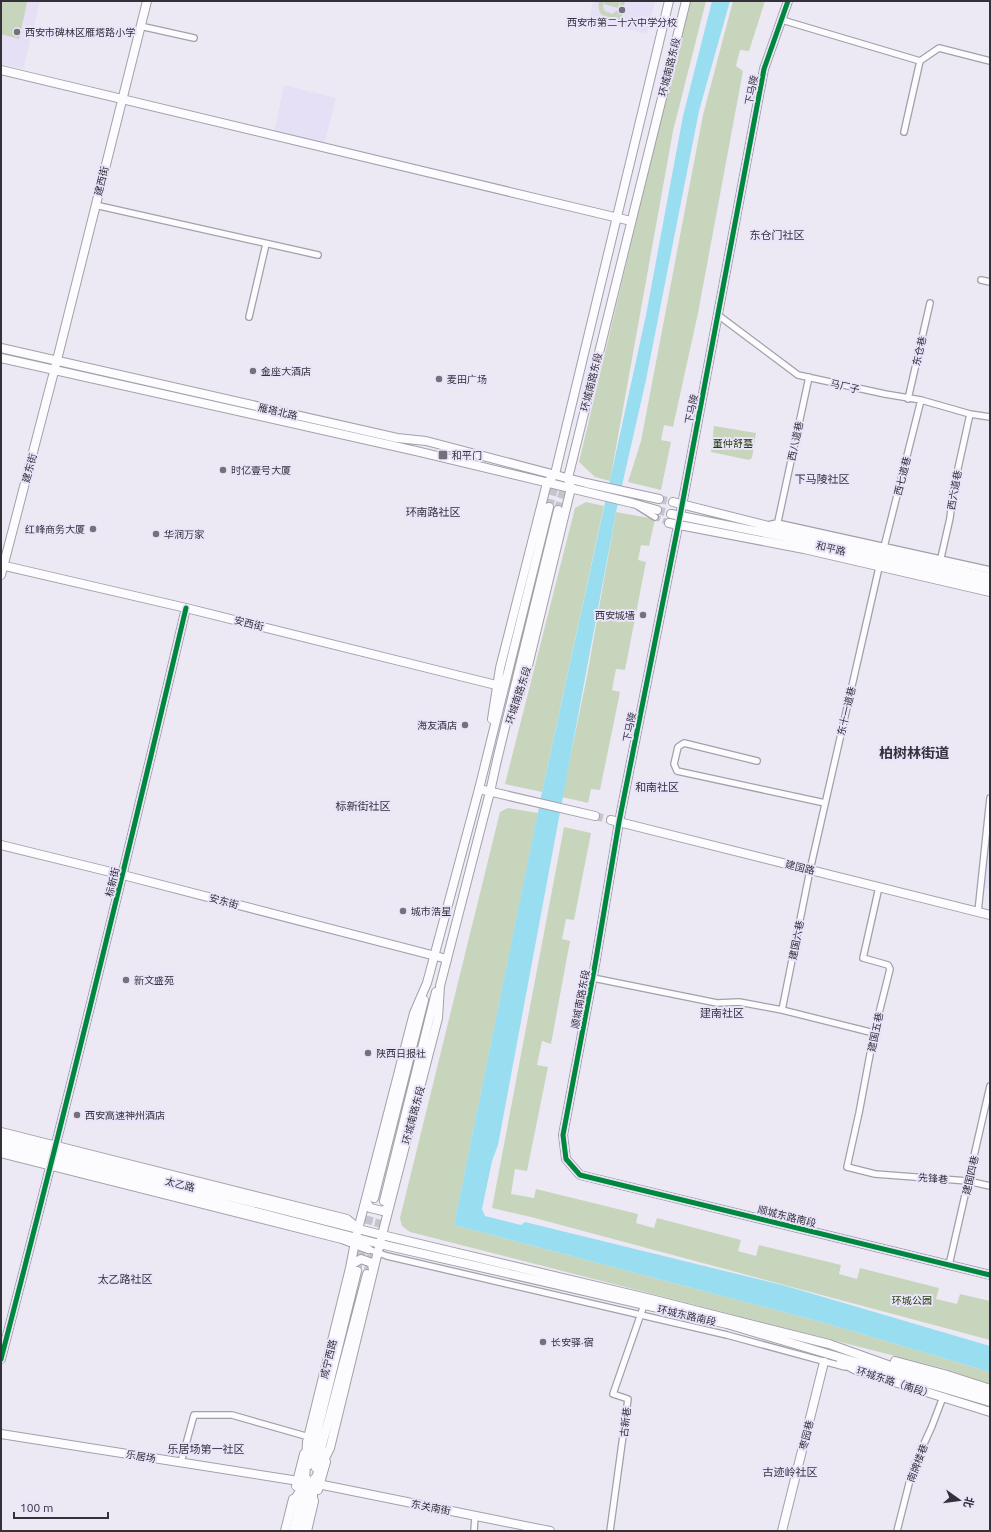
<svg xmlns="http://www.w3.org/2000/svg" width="991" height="1532" font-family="Ubuntu,'Noto Sans SC',sans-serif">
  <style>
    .built { fill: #e5e0f5 }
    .green { fill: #c7d5bd }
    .water { fill: #99def0 }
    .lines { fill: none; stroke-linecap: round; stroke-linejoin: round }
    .street-tunnel { stroke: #c7c4d0; stroke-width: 5.5; stroke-dasharray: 5.5 3; stroke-linecap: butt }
    .secondary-tunnel { stroke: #c7c4d0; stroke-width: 8; stroke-dasharray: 8 4; stroke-linecap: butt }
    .primary-tunnel { stroke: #c7c4d0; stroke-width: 8; stroke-dasharray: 8 4; stroke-linecap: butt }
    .street-casing { stroke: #a2a0a9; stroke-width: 8 }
    .secondary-casing { stroke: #a2a0a9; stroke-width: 10 }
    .primary-casing { stroke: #a2a0a9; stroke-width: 10 }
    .street { stroke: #fcfcfe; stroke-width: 5.5 }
    .secondary { stroke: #fcfcfe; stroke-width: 8 }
    .primary { stroke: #fcfcfe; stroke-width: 8 }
    .cycleway-casing { stroke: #eae4fa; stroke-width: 8 }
    .cycleway { stroke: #00873e; stroke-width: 5 }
    .poi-dot { fill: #74717b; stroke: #eae4fa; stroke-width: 1.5 }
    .labels { text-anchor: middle; stroke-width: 4; stroke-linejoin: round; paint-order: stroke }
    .poi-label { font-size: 10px; fill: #34313a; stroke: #eae4fa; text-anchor: start }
    .street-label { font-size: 10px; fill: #34313a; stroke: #eae4fa }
    .park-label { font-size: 10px; fill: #253b0b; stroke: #eae4fa }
    .neighbourhood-label { font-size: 11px; fill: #34313a; stroke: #eae4fa }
    .district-label { font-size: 14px; font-weight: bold; fill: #34313a; stroke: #eae4fa }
  </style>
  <rect width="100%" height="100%" fill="#ece9f5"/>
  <path class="built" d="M1 1H40L23 69 1 64Z
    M593 1H655L647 34 589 19Z
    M284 85 336 98 324 145 274 133Z
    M990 824V889L984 887Z"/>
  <path class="green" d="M1 1H25L27 3 19 39 1 34Z
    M599 1H604L603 7 605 11 612 14 618 10 621 1H625L620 24 617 23V20C604 22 597 13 599 1Z
    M605 1H620L618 8 604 4Z
    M689 1H706L673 131 610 481 595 477 579 462Z
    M733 1H765L749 51 740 50 736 66 743 71 698 313 673 427 664 425 661 440 671 442 661 490 628 482 641 441 703 115Z
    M714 426 756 433 752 458 749 460 711 452Z
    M586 502 604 506 542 792 505 784 575 508Z
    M616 512 655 519 649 546 641 545 638 560 646 562 625 670 616 669 612 690 620 692 600 790 591 789 588 803 562 797 587 676Z
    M508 808 538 813 454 1225 825 1323 990 1372V1385L946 1369 410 1232 402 1226 400 1218 500 812Z
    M564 827 591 833 574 920 566 919 562 939 570 941 551 1044 542 1041 537 1065 548 1067 527 1171 515 1169 511 1194 534 1198 536 1189 638 1214 636 1223 654 1228 657 1218 741 1240 738 1251 756 1256 759 1245 841 1265 839 1274 857 1279 860 1268 939 1288 936 1299 957 1304 960 1294 990 1301V1340L531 1217 492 1208Z"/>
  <path class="water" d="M712 1H730L699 111 646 380 616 512 498 1145 492 1161 482 1209 485 1216 521 1225 525 1222 786 1286 990 1346V1372L825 1323 454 1225 542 792 646 315 683 116Z"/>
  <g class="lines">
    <path class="street-tunnel" d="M655 517 669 523"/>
    <path class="secondary-tunnel" d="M659 499 673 502
      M657 510 671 514
      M595 816 611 820"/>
    <path class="primary-tunnel" d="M549 507 557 478
      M558 510 566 480
      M357 1271 374 1198
      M367 1274 384 1201"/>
    <defs>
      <path id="street" d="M782 20 920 61
        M140 26 194 38
        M904 132 920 61 939 48 990 61
        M95 205 318 255
        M981 280 990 282
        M718 315 798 375 885 394 921 400 970 414 990 417
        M249 317 266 244
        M908 399 930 303
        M639 507 655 517
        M768 525 777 523 990 570
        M777 526 809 377
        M882 555 921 400
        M940 562 950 518 953 491 970 414
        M757 761 684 743 678 747 674 764 677 771 825 803
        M879 887 863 958 888 965 890 969 874 1033 859 1113 847 1167 875 1174 968 1181 990 1186
        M978 912 990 798
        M593 978 717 1003 739 1002 782 1010 874 1033
        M782 1010 810 870 880 563
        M368 1249 387 1256 727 1335 845 1367
        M949 1265 990 1086
        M181 1462 194 1415H232L309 1437
        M474 1531 475 1516
        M610 1531 628 1399 613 1394 644 1305
        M897 1531 913 1468 932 1426 943 1397"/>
      <path id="secondary" d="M788 1 764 69 680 516 619 822 595 965 563 1135 566 1159 580 1175 990 1275
        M1 70 631 221
        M1 348 397 438 426 441 586 483 659 499
        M1 358 416 451 632 503 657 510
        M673 502 776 528 990 577
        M671 514 800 540 990 585
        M669 523 804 549 990 592
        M1 565 186 608 496 685
        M1 575 57 360 147 1
        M479 789 595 816
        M611 820 990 915
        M1 845 123 875 447 959
        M1 1132 347 1219 359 1229
        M1 1153 342 1239 368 1249
        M1 1359C66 1109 127 859 186 608
        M1 1434 305 1482 292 1504
        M296 1486 304 1454
        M318 1490 326 1462
        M313 1506V1483L550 1531
        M285 1531 293 1499
        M307 1531 314 1501
        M782 1531 824 1362"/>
      <path id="primary" d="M514 710 525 678 571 488 568 478 686 1
        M492 719 500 668 547 483 555 474 669 1
        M1 1139 382 1235 651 1299 829 1344 888 1365 990 1396
        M1 1146 380 1244 727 1324 990 1402
        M374 1198 424 1000
        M366 1201 370 1208 383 1211 389 1206
        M384 1201 436 992
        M350 1268 354 1263 361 1259 372 1263 373 1271
        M895 1361 944 1374 990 1389
        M841 1362 856 1370 990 1412
        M309 1465 357 1271
        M316 1468 367 1274
        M305 1482 307 1442 350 1268 356 1237 414 1013 427 983 479 789 549 507
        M313 1483 330 1448 382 1235 438 1018 440 986 490 792 497 760 558 510
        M293 1531 306 1478
        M301 1531 314 1479"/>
    </defs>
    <use href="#street" class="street-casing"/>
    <use href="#secondary" class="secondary-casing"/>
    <use href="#primary" class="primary-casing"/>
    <use href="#street" class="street"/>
    <use href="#secondary" class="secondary"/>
    <use href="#primary" class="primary"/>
    <defs>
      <path id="cycleway" d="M788 1 764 69 680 516 619 822 595 965 563 1135 566 1159 580 1175 990 1275
        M1 1359C66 1109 127 859 186 608"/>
    </defs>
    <use href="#cycleway" class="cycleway-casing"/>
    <use href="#cycleway" class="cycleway"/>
  </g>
  <g class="poi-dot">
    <circle cx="622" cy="10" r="4"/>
    <circle cx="17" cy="32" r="4"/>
    <circle cx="253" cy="371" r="4"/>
    <circle cx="439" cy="379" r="4"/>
    <rect x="438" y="450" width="10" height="10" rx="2"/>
    <circle cx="223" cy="470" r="4"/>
    <circle cx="93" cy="529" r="4"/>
    <circle cx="156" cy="534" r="4"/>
    <circle cx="643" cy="615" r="4"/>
    <circle cx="465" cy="725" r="4"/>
    <circle cx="403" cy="911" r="4"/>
    <circle cx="126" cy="980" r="4"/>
    <circle cx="368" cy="1053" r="4"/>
    <circle cx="77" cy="1115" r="4"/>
    <circle cx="543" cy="1342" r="4"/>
  </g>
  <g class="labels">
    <g class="poi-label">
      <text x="622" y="26" text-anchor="middle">西安市第二十六中学分校</text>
      <text x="25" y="36">西安市碑林区雁塔路小学</text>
      <text x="261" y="375">金座大酒店</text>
      <text x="447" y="383">麦田广场</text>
      <text x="452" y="459">和平门</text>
      <text x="231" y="474">时亿壹号大厦</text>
      <text x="85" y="533" text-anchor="end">红峰商务大厦</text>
      <text x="164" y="538">华润万家</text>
      <text x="635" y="619" text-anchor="end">西安城墙</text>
      <text x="457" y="729" text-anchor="end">海友酒店</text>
      <text x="411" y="915">城市浩星</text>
      <text x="134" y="984">新文盛苑</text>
      <text x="376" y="1057">陕西日报社</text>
      <text x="85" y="1119">西安高速神州酒店</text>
      <text x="551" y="1346">长安驿·宿</text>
    </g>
    <g class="street-label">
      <text transform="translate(669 67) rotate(-76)" y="4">环城南路东段</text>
      <text transform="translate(751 90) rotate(-79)" y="4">下马陵</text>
      <text transform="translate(101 181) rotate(-76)" y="4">建西街</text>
      <text transform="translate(919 351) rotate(-77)" y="4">东仓巷</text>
      <text transform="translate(591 382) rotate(-76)" y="4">环城南路东段</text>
      <text transform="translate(845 386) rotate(13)" y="4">马厂子</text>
      <text transform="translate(691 409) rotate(-79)" y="4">下马陵</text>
      <text transform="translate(278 411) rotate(13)" y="4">雁塔北路</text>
      <text transform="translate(795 441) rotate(-78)" y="4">西八道巷</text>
      <text transform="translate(29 468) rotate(-75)" y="4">建东街</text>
      <text transform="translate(902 476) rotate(-76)" y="4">西七道巷</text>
      <text transform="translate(954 490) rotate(-80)" y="4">西六道巷</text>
      <text transform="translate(831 548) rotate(13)" y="4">和平路</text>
      <text transform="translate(249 623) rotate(14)" y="4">安西街</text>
      <text transform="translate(518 695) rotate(-72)" y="4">环城南路东段</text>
      <text transform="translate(846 711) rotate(-77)" y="4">东十一道巷</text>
      <text transform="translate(629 727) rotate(-79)" y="4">下马陵</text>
      <text transform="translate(800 867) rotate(14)" y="4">建国路</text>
      <text transform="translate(112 882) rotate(-76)" y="4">标新街</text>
      <text transform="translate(224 901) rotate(15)" y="4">安东街</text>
      <text transform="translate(796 940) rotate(-79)" y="4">建国六巷</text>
      <text transform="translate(580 999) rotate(-79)" y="4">顺城南路东段</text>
      <text transform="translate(875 1032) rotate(-78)" y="4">建国五巷</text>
      <text transform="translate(413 1115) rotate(-75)" y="4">环城南路东段</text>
      <text transform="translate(970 1175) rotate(-77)" y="4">建国四巷</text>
      <text transform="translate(933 1178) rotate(5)" y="4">先锋巷</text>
      <text transform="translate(180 1184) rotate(14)" y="4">太乙路</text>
      <text transform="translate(787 1216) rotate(14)" y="4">顺城东路南段</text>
      <text transform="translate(687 1315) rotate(13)" y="4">环城东路南段</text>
      <text transform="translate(328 1359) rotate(-76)" y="4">咸宁西路</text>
      <text transform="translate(895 1382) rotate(18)" y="4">环城东路（南段）</text>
      <text transform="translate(625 1422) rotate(-83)" y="4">古新巷</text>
      <text transform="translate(806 1435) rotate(-76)" y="4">枣园巷</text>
      <text transform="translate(141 1456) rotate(9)" y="4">乐居场</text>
      <text transform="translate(917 1463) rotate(-69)" y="4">南牌楼巷</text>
      <text transform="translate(431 1507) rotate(11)" y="4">东关南街</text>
    </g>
    <g class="park-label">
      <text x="733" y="447">董仲舒墓</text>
      <text x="912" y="1304">环城公园</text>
    </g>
    <g class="neighbourhood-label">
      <text x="777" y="239">东仓门社区</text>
      <text x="822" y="483">下马陵社区</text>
      <text x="433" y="516">环南路社区</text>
      <text x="657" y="791">和南社区</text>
      <text x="363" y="810">标新街社区</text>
      <text x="722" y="1017">建南社区</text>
      <text x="125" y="1283">太乙路社区</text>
      <text x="206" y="1453">乐居场第一社区</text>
      <text x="790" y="1476">古迹岭社区</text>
    </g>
    <g class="district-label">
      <text x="914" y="758">柏树林街道</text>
    </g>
  </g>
  <rect width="991" height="1532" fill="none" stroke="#34313a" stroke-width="4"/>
  <g transform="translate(959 1500) rotate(104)" stroke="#eae4fa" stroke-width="3" paint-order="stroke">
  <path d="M0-3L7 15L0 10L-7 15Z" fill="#34313a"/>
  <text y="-6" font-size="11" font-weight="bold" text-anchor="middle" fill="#34313a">北</text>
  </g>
  <path d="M14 1512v6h94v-6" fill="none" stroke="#34313a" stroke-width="2"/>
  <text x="20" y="1512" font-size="12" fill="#34313a" stroke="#eae4fa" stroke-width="3" paint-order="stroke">100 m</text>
</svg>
